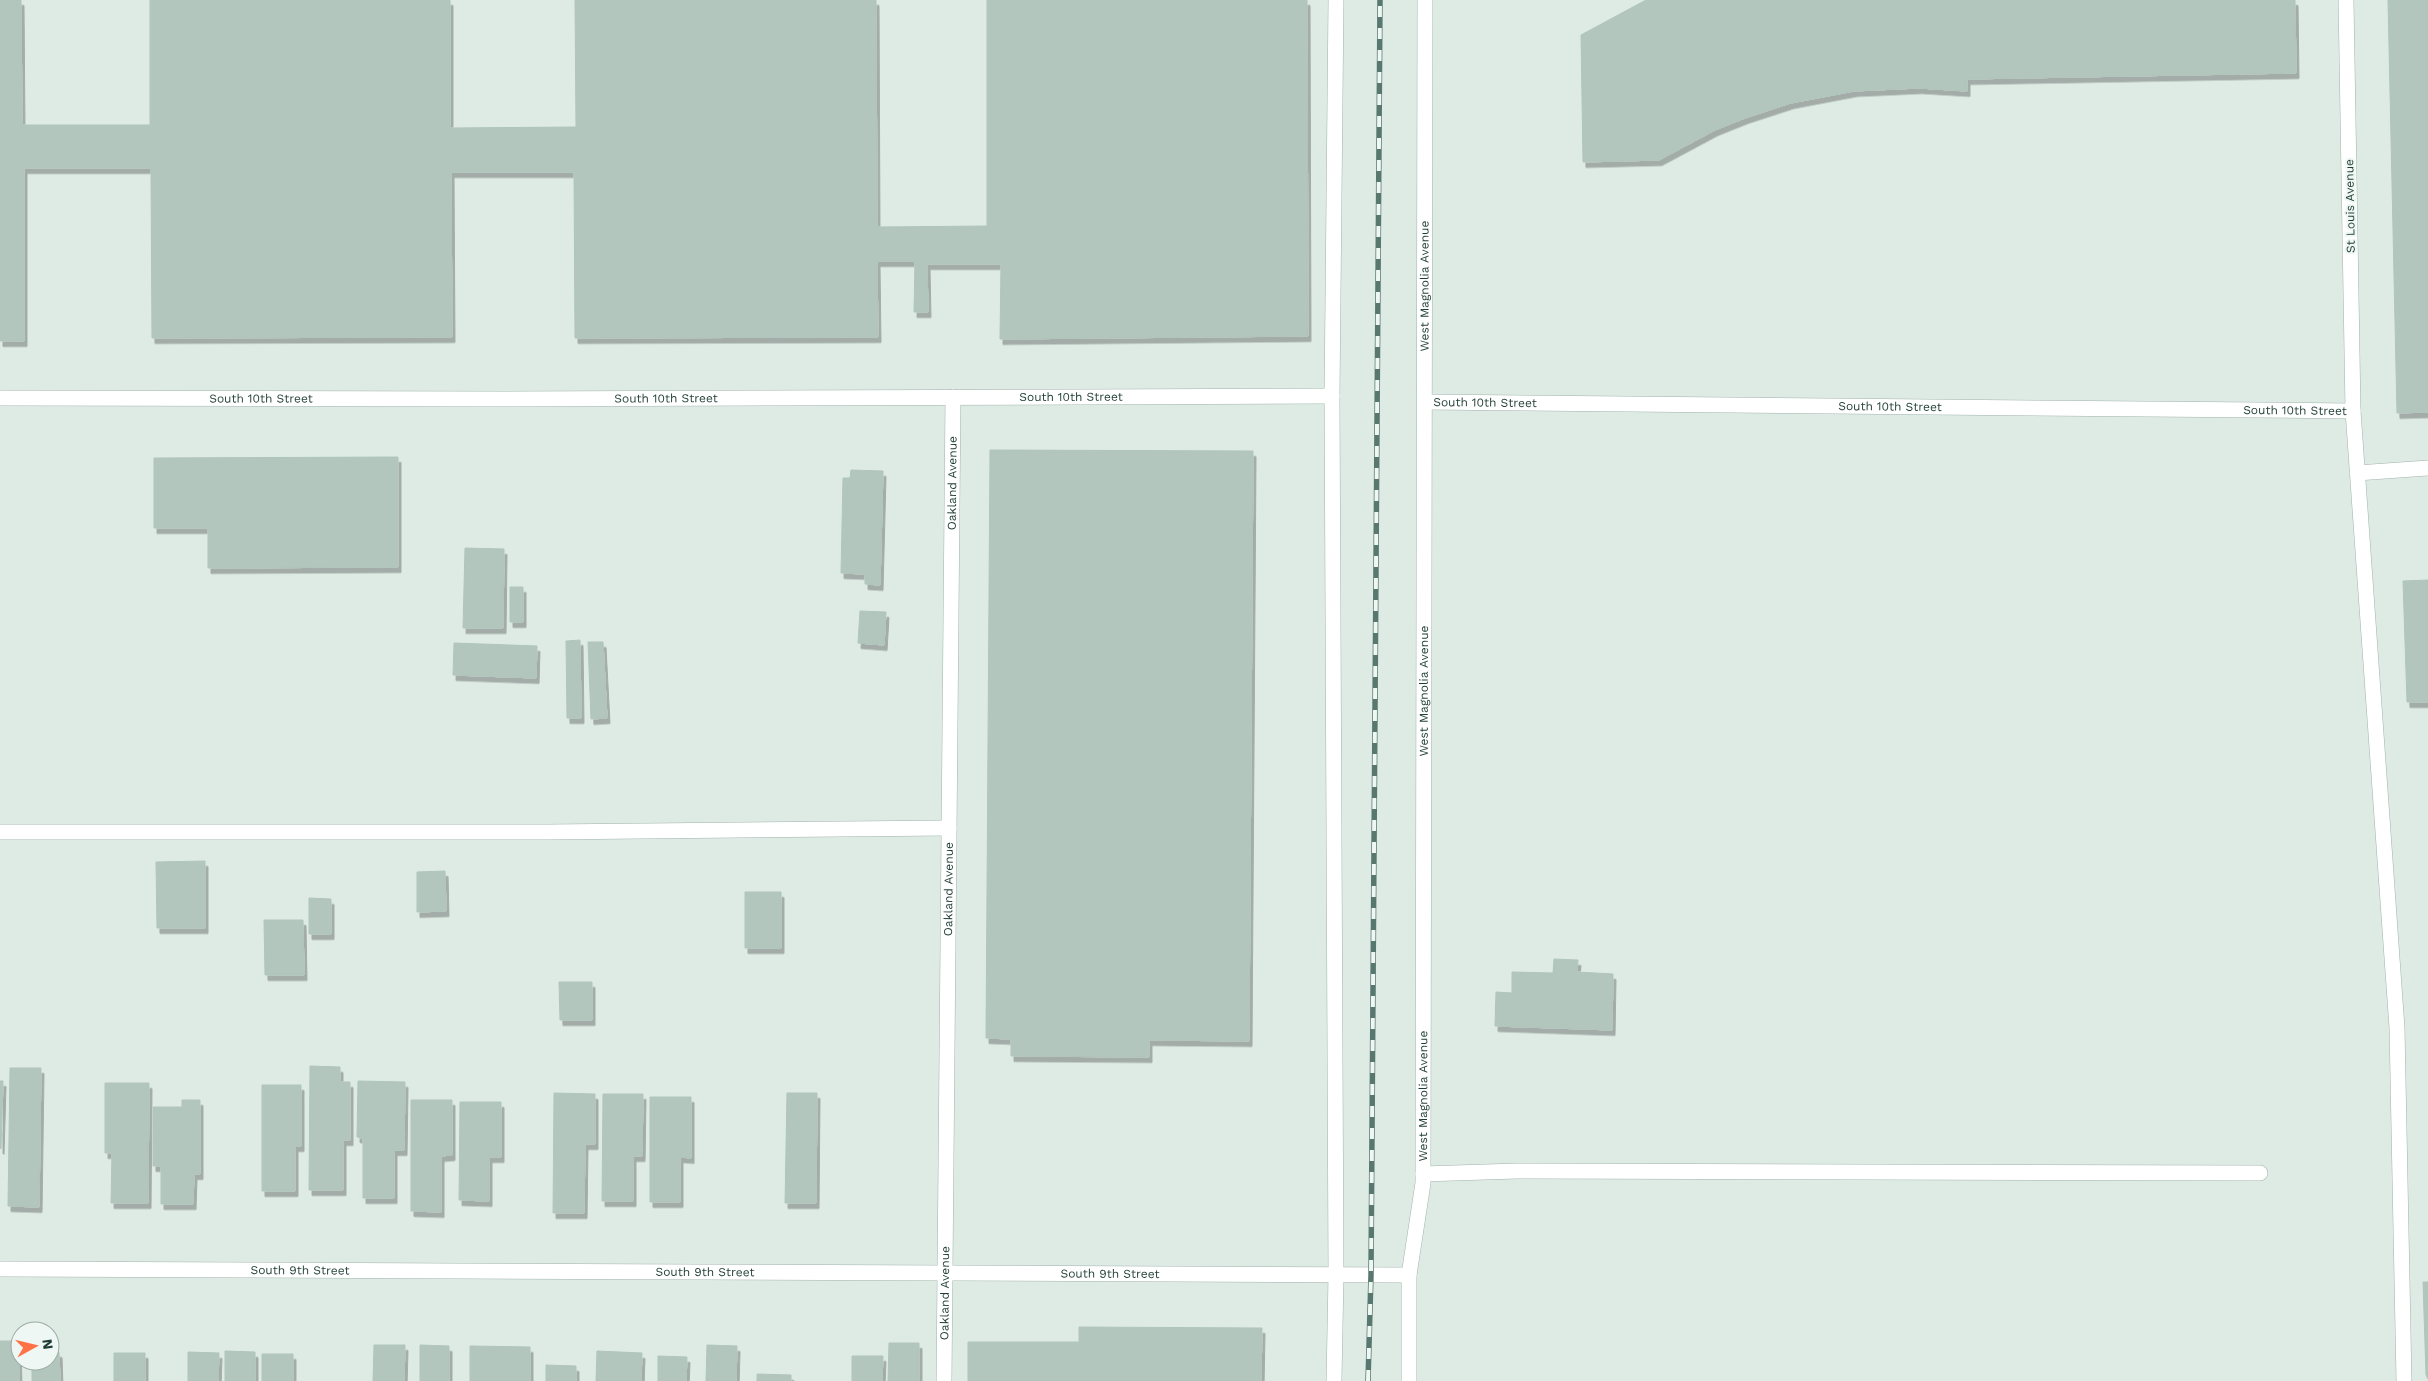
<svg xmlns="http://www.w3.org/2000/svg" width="2428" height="1381" font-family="'Work Sans',sans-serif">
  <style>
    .building { fill: #b3c6be; stroke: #b0c5bc; filter: url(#shadow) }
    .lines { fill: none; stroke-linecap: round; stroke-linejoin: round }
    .lane-casing { stroke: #a1b3ac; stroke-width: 16 }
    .street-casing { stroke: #a1b3ac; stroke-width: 16 }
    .lane { stroke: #fff; stroke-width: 15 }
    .street { stroke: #fff; stroke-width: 15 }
    .rail-casing { stroke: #58786f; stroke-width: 5.5 }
    .rail { stroke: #eef7f3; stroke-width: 4; stroke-dasharray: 11; stroke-linecap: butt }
    .labels { text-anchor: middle; stroke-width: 4; stroke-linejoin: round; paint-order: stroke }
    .street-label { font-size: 12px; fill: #1e3c33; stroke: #eef7f3 }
  </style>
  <defs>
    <filter id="shadow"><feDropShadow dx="3" dy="5.5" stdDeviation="0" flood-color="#0004"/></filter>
  </defs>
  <rect width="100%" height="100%" fill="#deebe5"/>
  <path class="building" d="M0 0H21L22 125H150V0H450V128L576 127 575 0H876L877 227 987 226V0H1307L1308 336 1000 339 1001 264H927L928 312H914L915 261H877L878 337 575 338 574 172H451L452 337 152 338 151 168H24V341H0Z
    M1646 0H2295L2296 73 1967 79V91L1919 88 1854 91 1791 103 1745 118 1715 130 1659 160 1583 162 1581 35Z
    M2388 0H2428V412L2397 413Z
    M990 450 1253 451 1249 1041 1149 1040V1057L1011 1056V1039L986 1038Z
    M398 457V567L208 568V528H154V458Z
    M851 470 883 471 880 585 865 584V574L841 573 843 478H850Z
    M465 548 504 549 503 628H463Z
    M2428 580V702H2407L2403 581Z
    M510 587H523V622H510Z
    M860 611 886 612 884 645 858 643Z
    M580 640 581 718H567L566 641Z
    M588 642H603L607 718 591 719Z
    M454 643 537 646 536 678 453 675Z
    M205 861V928H157L156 862Z
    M445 871 446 911 417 912V872Z
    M745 892H781V948H745Z
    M309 898 331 899V934H309Z
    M264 920H303L304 975H265Z
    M1554 959 1578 960 1577 972 1613 974 1612 1030 1495 1026 1496 992 1512 993V972L1553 973Z
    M559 982H592V1020H560Z
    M310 1066 340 1067V1082H350V1140H343V1190H309Z
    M10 1068H41L39 1207 8 1206Z
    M0 1081H3L1 1149 0 1148Z
    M358 1081 405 1082 404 1150H394V1198H363V1138L357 1137Z
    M105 1083H149L148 1203H111L112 1153H105Z
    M262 1085H301V1146H295V1191H262Z
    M554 1093 595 1094V1144H585L584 1213H553Z
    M787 1093H817L816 1203H785Z
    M603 1094H643L642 1156H633V1201H602Z
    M650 1097H691V1158L680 1157V1202H650Z
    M182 1100H200V1174H194L193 1204H161V1166H153V1107H182Z
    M411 1100H452V1155L441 1156V1212L411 1211Z
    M460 1102H501V1157H489V1201L459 1200Z
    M2423 1282H2428V1379L2426 1375Z
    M1079 1327 1262 1328 1261 1381H968V1342H1079Z
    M0 1341H18L19 1381H0Z
    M889 1343H919V1381H888Z
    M374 1345H405L404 1381H373Z
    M420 1345 449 1346V1381H420Z
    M707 1345 737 1346 736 1381H706Z
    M470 1346 530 1347V1381H470Z
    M225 1351 255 1352V1381H225Z
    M597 1351 642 1353 641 1381H596Z
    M50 1352H59L60 1381H32V1361H50Z
    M188 1352 219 1353 218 1381H188Z
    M114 1353H145V1381H114Z
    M262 1354H293V1381H262Z
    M658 1356 687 1357 686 1381H658Z
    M852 1356H883L882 1381H852Z
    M546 1365 576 1366V1381H546Z
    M757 1374 791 1375V1381H757Z"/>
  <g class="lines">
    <defs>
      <path id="lane" d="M2353 411 2397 1028 2404 1381
        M2357 473 2428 468
        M0 832H548L949 828
        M1423 1174 1517 1171 2260 1173"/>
      <g id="street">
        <path id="s1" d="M0 398 498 399 1332 396"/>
        <path id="s2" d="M1426 402 2353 411 2346 0"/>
        <path id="s3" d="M0 1269 1409 1275"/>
        <path id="s4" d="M944 1381 953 397"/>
        <path d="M1334 1381 1336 1275 1332 396 1336 0"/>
        <path id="s5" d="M1409 1381V1275L1423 1183 1425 0"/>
      </g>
    </defs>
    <use href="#lane" class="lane-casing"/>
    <use href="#street" class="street-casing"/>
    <use href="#lane" class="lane"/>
    <use href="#street" class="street"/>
    <defs>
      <path id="rail" d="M1368 1381 1371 1275 1380 0"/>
    </defs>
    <use href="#rail" class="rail-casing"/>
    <use href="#rail" class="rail"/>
  </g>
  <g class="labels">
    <g class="street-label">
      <text transform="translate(2350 206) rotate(-91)" y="4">St Louis Avenue</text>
      <text dy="4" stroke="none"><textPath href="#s5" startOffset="1096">West Magnolia Avenue</textPath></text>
      <text dy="4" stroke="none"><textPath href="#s1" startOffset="1071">South 10th Street</textPath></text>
      <text dy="4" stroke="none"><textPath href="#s1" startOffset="261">South 10th Street</textPath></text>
      <text dy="4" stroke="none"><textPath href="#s1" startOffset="666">South 10th Street</textPath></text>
      <text dy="4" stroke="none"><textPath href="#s2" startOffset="59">South 10th Street</textPath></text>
      <text dy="4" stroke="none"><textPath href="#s2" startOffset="464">South 10th Street</textPath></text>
      <text dy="4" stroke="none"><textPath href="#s2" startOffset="869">South 10th Street</textPath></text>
      <text dy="4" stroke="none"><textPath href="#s4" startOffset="898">Oakland Avenue</textPath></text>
      <text dy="4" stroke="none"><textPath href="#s5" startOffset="691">West Magnolia Avenue</textPath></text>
      <text dy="4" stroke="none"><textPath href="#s4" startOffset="492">Oakland Avenue</textPath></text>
      <text dy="4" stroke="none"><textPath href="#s5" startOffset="286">West Magnolia Avenue</textPath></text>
      <text dy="4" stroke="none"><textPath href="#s3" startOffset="300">South 9th Street</textPath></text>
      <text dy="4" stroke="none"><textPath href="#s3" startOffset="705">South 9th Street</textPath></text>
      <text dy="4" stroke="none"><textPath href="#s3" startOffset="1110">South 9th Street</textPath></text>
      <text dy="4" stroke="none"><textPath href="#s4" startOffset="88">Oakland Avenue</textPath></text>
    </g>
  </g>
  <g transform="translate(35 1346) rotate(82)"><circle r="24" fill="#eef7f3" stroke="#9baca6"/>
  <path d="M0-4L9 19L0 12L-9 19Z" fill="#ff7248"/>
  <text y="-8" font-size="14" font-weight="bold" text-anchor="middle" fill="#1e3c33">N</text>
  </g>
</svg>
